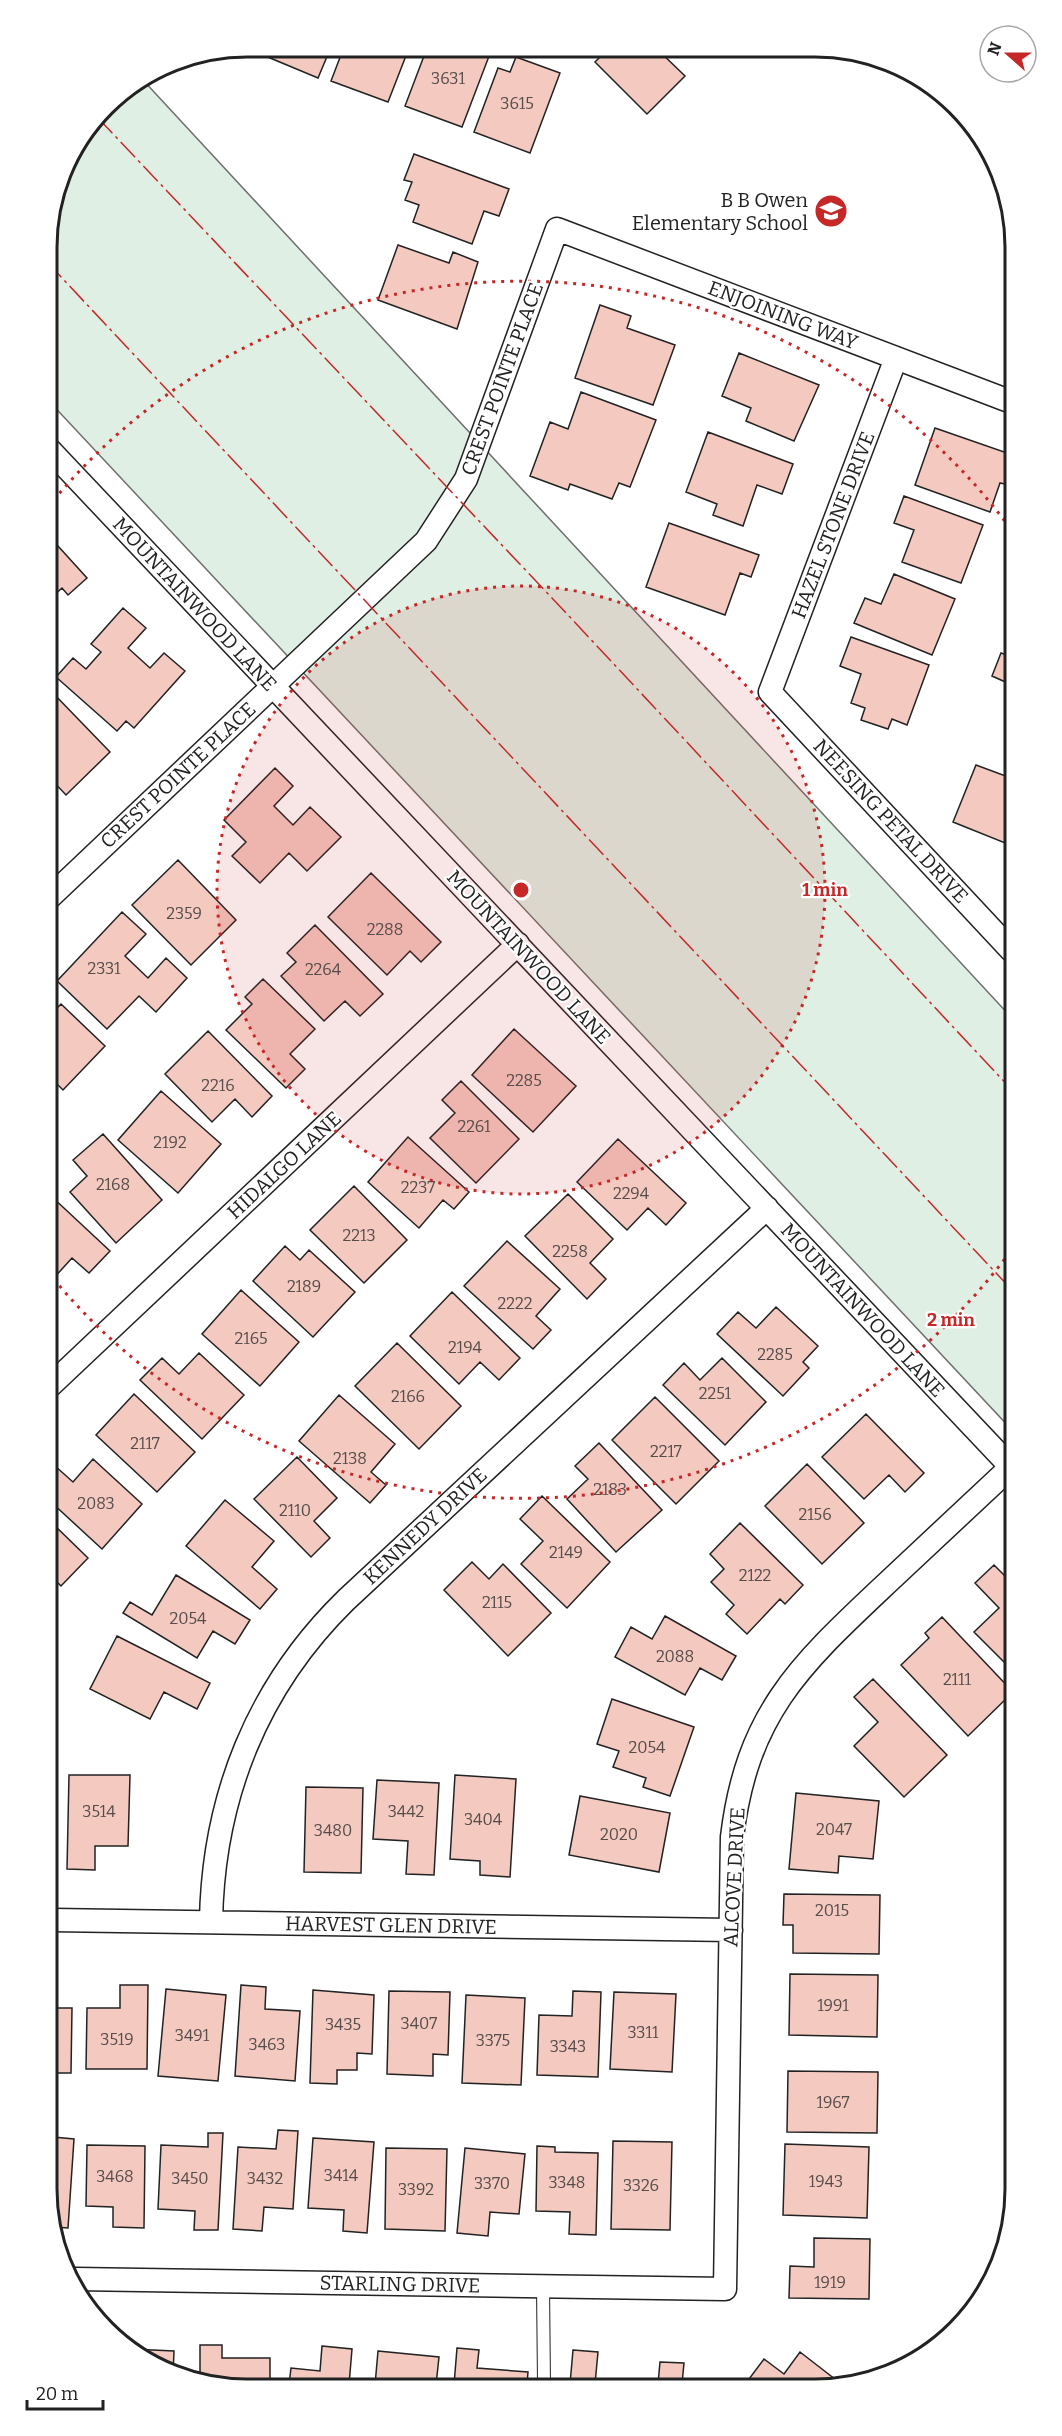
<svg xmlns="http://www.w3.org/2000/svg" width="1062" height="2436" font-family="Bitter,serif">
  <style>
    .green { fill: #e0efe3; stroke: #6f6f6f; stroke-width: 1.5 }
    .building { fill: #f3c9c0; stroke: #222; stroke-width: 1.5 }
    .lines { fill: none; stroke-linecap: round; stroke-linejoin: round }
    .lane-casing { stroke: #222; stroke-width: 14 }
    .street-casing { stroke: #222; stroke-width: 25 }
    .lane { stroke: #fff; stroke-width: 12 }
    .street { stroke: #fff; stroke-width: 22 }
    .power { stroke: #c62828; stroke-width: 1.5; stroke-dasharray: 21 4.5 3 4.5; stroke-linecap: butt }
    .ring { fill: none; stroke: #c62828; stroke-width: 3; stroke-dasharray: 3 6 }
    .labels { text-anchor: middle; stroke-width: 4.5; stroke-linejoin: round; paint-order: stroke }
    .number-label { font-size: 16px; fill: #564c4a }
    .poi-label { font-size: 20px; fill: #222; stroke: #fff; text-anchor: end }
    .street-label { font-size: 20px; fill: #222; stroke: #fff }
    .rim { fill: none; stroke: #222; stroke-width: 3 }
    .centre { fill: #c62828; stroke: #fff; stroke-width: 3 }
    .ring-label { font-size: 18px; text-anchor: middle; font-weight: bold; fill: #c62828; stroke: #fff; stroke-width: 4.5; stroke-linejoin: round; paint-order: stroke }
  </style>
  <rect width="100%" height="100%" fill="#fff"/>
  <path class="green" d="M142 79 1011 1017 1013 1431 47 399V233L67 158 114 96Z"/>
  <path class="building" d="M267 47H331L318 78 263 55Z
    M344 47 409 48 388 102 331 81Z
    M427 48H484L491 51 462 127 405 106Z
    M608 49H657L685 76 647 114 595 62Z
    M516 57 560 73 530 153 474 132 498 68 510 72Z
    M414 154 509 189 499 216 484 211 472 244 413 222 419 205 405 200 412 182 404 180Z
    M398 245 449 263 453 252 478 262 457 329 378 300Z
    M600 305 631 316 627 328 675 345 653 405 575 378Z
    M739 353 819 385 794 441 746 421 751 408 722 396Z
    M581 392 656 420 630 487 619 483 612 499 570 484 568 490 530 476 550 422 568 429Z
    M935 428 1010 454V483L1009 485 1000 483 990 512 915 485Z
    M708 432 793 464 782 494 757 485 743 526 713 515 717 504 686 492Z
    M904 496 983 525 961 583 902 562 914 530 894 523Z
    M669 523 759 555 751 577 740 573 725 615 646 587Z
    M48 535 87 578 68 595 62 588 48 601Z
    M894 574 955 599 932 655 854 623 865 598 881 604Z
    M123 608 146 628 128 648 150 668 164 653 185 671 134 728 126 721 117 731 56 677 73 658 86 669 101 652 91 644Z
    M851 637 929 665 907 725 892 719 888 729 861 720 865 708 851 703 861 674 840 666Z
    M1001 653 1010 656V684L992 676Z
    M51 691 110 752 66 795 49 777 48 693Z
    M976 765 1011 778 1010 845 953 822Z
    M275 768 293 786 274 806 293 825 310 807 341 837 307 871 289 853 260 883 232 856 246 842 224 820Z
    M178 860 236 920 191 965 132 905Z
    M371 873 441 942 421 962 410 951 387 975 328 917Z
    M122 912 146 934 125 956 148 978 166 958 187 978 156 1012 139 996 107 1029 57 981Z
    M315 925 383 994 360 1016 345 1001 324 1021 281 976 296 962 287 953Z
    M263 979 315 1029 290 1054 305 1069 286 1088 226 1030 252 1004 245 997Z
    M61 1004 105 1046 63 1090 50 1077 49 1016Z
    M514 1029 576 1086 533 1132 472 1075Z
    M208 1031 272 1096 252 1117 235 1099 212 1122 165 1074Z
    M461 1081 519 1139 476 1183 430 1138 455 1113 442 1100Z
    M161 1091 221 1144 178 1193 118 1140Z
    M103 1134 162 1200 116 1243 70 1192 87 1176 73 1160Z
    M408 1137 469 1192 454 1209 443 1200 419 1228 368 1182Z
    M618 1139 686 1203 666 1225 648 1208 627 1230 577 1182Z
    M354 1186 407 1240 364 1283 310 1230Z
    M568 1194 613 1239 590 1263 606 1279 587 1299 525 1236Z
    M50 1195 110 1251 89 1273 72 1258 52 1280 50 1278Z
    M507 1241 560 1289 536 1316 551 1330 533 1349 464 1286Z
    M285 1246 300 1260 309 1250 355 1292 313 1337 253 1281Z
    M241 1290 299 1342 260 1386 202 1334Z
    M452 1292 520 1358 499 1380 480 1362 459 1384 410 1336Z
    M776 1307 818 1346 803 1362 809 1368 783 1396 717 1334 738 1312 756 1328Z
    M397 1343 461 1406 419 1449 355 1386Z
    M199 1353 244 1395 202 1439 140 1380 162 1358 179 1374Z
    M722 1358 766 1402 725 1445 663 1385 684 1363 700 1380Z
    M134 1394 195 1452 157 1492 96 1435Z
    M339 1395 395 1444 371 1472 386 1485 370 1503 299 1441Z
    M655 1397 719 1461 676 1504 612 1440Z
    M866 1414 924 1473 905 1492 889 1475 864 1499 822 1457Z
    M599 1443 662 1510 616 1552 567 1499 588 1479 575 1466Z
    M297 1457 337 1498 314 1521 330 1538 311 1557 254 1499Z
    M93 1459 142 1504 102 1549 51 1502V1469L54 1465 73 1482Z
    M807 1464 864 1523 822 1564 765 1506Z
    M542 1496 610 1562 567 1608 521 1564 543 1541 520 1519Z
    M225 1500 274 1541 252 1567 277 1589 260 1609 186 1546Z
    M51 1522 88 1558 61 1586 53 1578 51 1580Z
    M740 1523 803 1585 785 1604 780 1599 747 1634 726 1614 734 1605 711 1582 724 1569 710 1554Z
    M472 1562 489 1579 503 1564 551 1613 508 1656 444 1590Z
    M994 1565 1013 1584V1671L974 1632 999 1608 975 1583Z
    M176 1575 250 1620 235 1644 213 1631 197 1658 123 1613 130 1602 152 1615Z
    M665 1616 736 1656 722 1680 700 1668 685 1695 615 1657 631 1627 652 1639Z
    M942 1617 1013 1692 968 1736 901 1665 929 1638 925 1633Z
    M117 1636 210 1683 197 1709 164 1692 150 1719 90 1689Z
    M873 1679 947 1755 904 1797 854 1746 878 1722 854 1697Z
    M612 1699 694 1727 670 1796 643 1787 646 1778 613 1767 619 1751 597 1744Z
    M69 1775H130L128 1846H95V1870L67 1869Z
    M455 1775 516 1779 510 1877 480 1875V1861L450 1859Z
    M52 1776H54L53 1868H52Z
    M377 1780 439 1783 434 1875 406 1874 408 1841 373 1839Z
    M306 1787 363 1788 361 1873 304 1872Z
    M796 1793 879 1801 873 1859 839 1856 838 1873 789 1869Z
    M580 1796 670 1813 659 1872 569 1855Z
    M784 1894 880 1895 879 1954 793 1953V1925H783Z
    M790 1974 878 1975 877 2037 789 2035Z
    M120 1985H148L147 2069H86L87 2008H120Z
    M241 1985 266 1987 265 2009 300 2011 295 2081 235 2076Z
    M166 1989 226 1995 218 2081 158 2076Z
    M313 1990 374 1995 372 2054 357 2053V2070H337V2084L310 2083Z
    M389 1991 450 1992 448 2055 433 2054V2076L387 2074Z
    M573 1991 601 1992 598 2077 537 2075 539 2015 572 2016Z
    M614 1992 676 1994 672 2072 610 2069Z
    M466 1995 525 1998 521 2085 462 2083Z
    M53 2008H72L71 2073H53Z
    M788 2071 878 2072 877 2133 787 2132Z
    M278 2130 298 2131 293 2209 264 2207 262 2231 233 2229 238 2147 276 2149Z
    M208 2133H223L218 2230H194L195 2211 158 2209 161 2145 208 2147Z
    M53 2137 74 2139 68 2228 53 2227Z
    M313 2138 374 2142 367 2233 343 2231 344 2210 308 2208Z
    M613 2141 672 2142 670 2230 611 2229Z
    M785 2144 869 2147 867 2218 783 2215Z
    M87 2145 145 2146 144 2228 113 2227V2207L86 2206Z
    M537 2146 555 2147V2152L598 2153 596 2235 569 2234 570 2212 536 2211Z
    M386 2148 447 2149 445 2231 385 2229Z
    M465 2148 525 2154 519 2214 490 2212 488 2236 457 2233Z
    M814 2238 870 2239 869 2299 789 2298 790 2266 814 2267Z
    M200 2345H222V2358H270V2385L208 2386 200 2383Z
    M322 2346 352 2349 349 2385H289L291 2368 320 2371Z
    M457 2348 479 2350 477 2368 528 2372 527 2384 454 2385Z
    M131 2349 174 2351 173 2374 158 2369Z
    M573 2350 598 2352 595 2384H570Z
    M378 2351 439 2357 436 2385H375Z
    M800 2352 840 2383H746L764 2359 784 2374Z
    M660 2362 684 2363 682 2384H658Z"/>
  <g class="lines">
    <defs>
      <path id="lane" d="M543 2286 544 2384"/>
      <path id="street" d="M896 358 770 692 1011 950
        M48 448 1011 1467
        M49 898 426 541 466 479 557 229 1009 401
        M51 1385 518 944
        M52 1920 731 1930
        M211 1922C213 1798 257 1687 346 1600L767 1208
        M75 2279 725 2289 732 1837C747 1713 800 1665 886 1584 929 1544 971 1504 1013 1465"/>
    </defs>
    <use href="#lane" class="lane-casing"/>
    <use href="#street" class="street-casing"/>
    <use href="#lane" class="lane"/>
    <use href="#street" class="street"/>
    <path class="power" d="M98 118 568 615 1012 1090
      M47 262 1012 1290"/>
  </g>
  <circle cx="521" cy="890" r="304" fill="#c62828" fill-opacity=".12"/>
  <g class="ring">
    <circle cx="521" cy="890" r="304"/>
    <path d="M1010 1252A608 608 0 0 1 52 1277M48 507A608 608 0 0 1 1010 528"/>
  </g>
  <defs>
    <symbol id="school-disc" viewBox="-11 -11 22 22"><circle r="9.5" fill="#c62828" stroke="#fff"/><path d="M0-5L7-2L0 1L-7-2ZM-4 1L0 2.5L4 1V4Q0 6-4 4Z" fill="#fff"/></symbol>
  </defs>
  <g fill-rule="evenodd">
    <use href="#school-disc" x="812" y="192" width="38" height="38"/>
  </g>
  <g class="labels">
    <g class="number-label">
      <text x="448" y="84">3631</text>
      <text x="517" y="109">3615</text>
      <text x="184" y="919">2359</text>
      <text x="385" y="935">2288</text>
      <text x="104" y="974">2331</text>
      <text x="323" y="975">2264</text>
      <text x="524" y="1086">2285</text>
      <text x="218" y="1091">2216</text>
      <text x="474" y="1132">2261</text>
      <text x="170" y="1148">2192</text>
      <text x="113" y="1190">2168</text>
      <text x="418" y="1193">2237</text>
      <text x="631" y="1199">2294</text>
      <text x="359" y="1241">2213</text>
      <text x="570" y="1257">2258</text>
      <text x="304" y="1292">2189</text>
      <text x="515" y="1309">2222</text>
      <text x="251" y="1344">2165</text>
      <text x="465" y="1353">2194</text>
      <text x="775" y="1360">2285</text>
      <text x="715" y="1399">2251</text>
      <text x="408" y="1402">2166</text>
      <text x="145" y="1449">2117</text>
      <text x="666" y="1457">2217</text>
      <text x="350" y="1464">2138</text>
      <text x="610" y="1495">2183</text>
      <text x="96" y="1509">2083</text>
      <text x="295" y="1516">2110</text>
      <text x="815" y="1520">2156</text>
      <text x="566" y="1558">2149</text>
      <text x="755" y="1581">2122</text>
      <text x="497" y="1608">2115</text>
      <text x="188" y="1624">2054</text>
      <text x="675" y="1662">2088</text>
      <text x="957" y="1685">2111</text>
      <text x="647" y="1753">2054</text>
      <text x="99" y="1817">3514</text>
      <text x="406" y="1817">3442</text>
      <text x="483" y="1825">3404</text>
      <text x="834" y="1835">2047</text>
      <text x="333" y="1836">3480</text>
      <text x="619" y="1840">2020</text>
      <text x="832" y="1916">2015</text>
      <text x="833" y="2011">1991</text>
      <text x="419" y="2029">3407</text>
      <text x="343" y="2030">3435</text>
      <text x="643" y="2038">3311</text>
      <text x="192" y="2041">3491</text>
      <text x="117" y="2045">3519</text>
      <text x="493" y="2046">3375</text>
      <text x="267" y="2050">3463</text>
      <text x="568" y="2052">3343</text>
      <text x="833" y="2108">1967</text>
      <text x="341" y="2181">3414</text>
      <text x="115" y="2182">3468</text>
      <text x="190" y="2184">3450</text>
      <text x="265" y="2184">3432</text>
      <text x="826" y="2187">1943</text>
      <text x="567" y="2188">3348</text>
      <text x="492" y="2189">3370</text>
      <text x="641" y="2191">3326</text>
      <text x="416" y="2195">3392</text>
      <text x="830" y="2288">1919</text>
    </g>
    <g class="poi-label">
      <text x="808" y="207">B B Owen<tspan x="808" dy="23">Elementary School</tspan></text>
    </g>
    <g class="street-label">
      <text transform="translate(783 315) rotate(21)" y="7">ENJOINING WAY</text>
      <text transform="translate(502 379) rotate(-70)" y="7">CREST POINTE PLACE</text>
      <text transform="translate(833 525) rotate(-69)" y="7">HAZEL STONE DRIVE</text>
      <text transform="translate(195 604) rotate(47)" y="7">MOUNTAINWOOD LANE</text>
      <text transform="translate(178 775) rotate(-43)" y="7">CREST POINTE PLACE</text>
      <text transform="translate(891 821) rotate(47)" y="7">NEESING PETAL DRIVE</text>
      <text transform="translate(529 957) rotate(47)" y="7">MOUNTAINWOOD LANE</text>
      <text transform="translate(284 1165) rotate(-43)" y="7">HIDALGO LANE</text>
      <text transform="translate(863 1310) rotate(47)" y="7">MOUNTAINWOOD LANE</text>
      <text transform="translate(425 1526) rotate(-43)" y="7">KENNEDY DRIVE</text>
      <text transform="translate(734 1877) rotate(-87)" y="7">ALCOVE DRIVE</text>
      <text transform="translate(391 1925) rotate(1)" y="7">HARVEST GLEN DRIVE</text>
      <text transform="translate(400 2284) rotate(1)" y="7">STARLING DRIVE</text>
    </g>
  </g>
  <path d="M0 0H1062V2436H0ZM247 57H815A190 190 0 0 1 1005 247V2189A190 190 0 0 1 815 2379H247A190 190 0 0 1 57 2189V247A190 190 0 0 1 247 57Z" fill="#fff" fill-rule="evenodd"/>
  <path class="rim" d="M247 57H815A190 190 0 0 1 1005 247V2189A190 190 0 0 1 815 2379H247A190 190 0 0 1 57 2189V247A190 190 0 0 1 247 57Z"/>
  <circle cx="521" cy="890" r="9" class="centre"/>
  <g class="ring-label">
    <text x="825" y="896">1 min</text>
    <text x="951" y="1326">2 min</text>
  </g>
  <g transform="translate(1008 54) rotate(291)"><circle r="28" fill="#ffffff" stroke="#a7a7a7" stroke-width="1.5"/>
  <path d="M0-4.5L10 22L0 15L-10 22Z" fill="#c62828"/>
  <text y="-9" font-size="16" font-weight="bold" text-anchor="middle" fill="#222222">N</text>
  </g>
  <path d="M27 2400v9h76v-9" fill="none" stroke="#222222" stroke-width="3"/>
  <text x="36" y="2400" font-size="18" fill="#222222" stroke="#ffffff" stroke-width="4.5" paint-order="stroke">20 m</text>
</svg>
